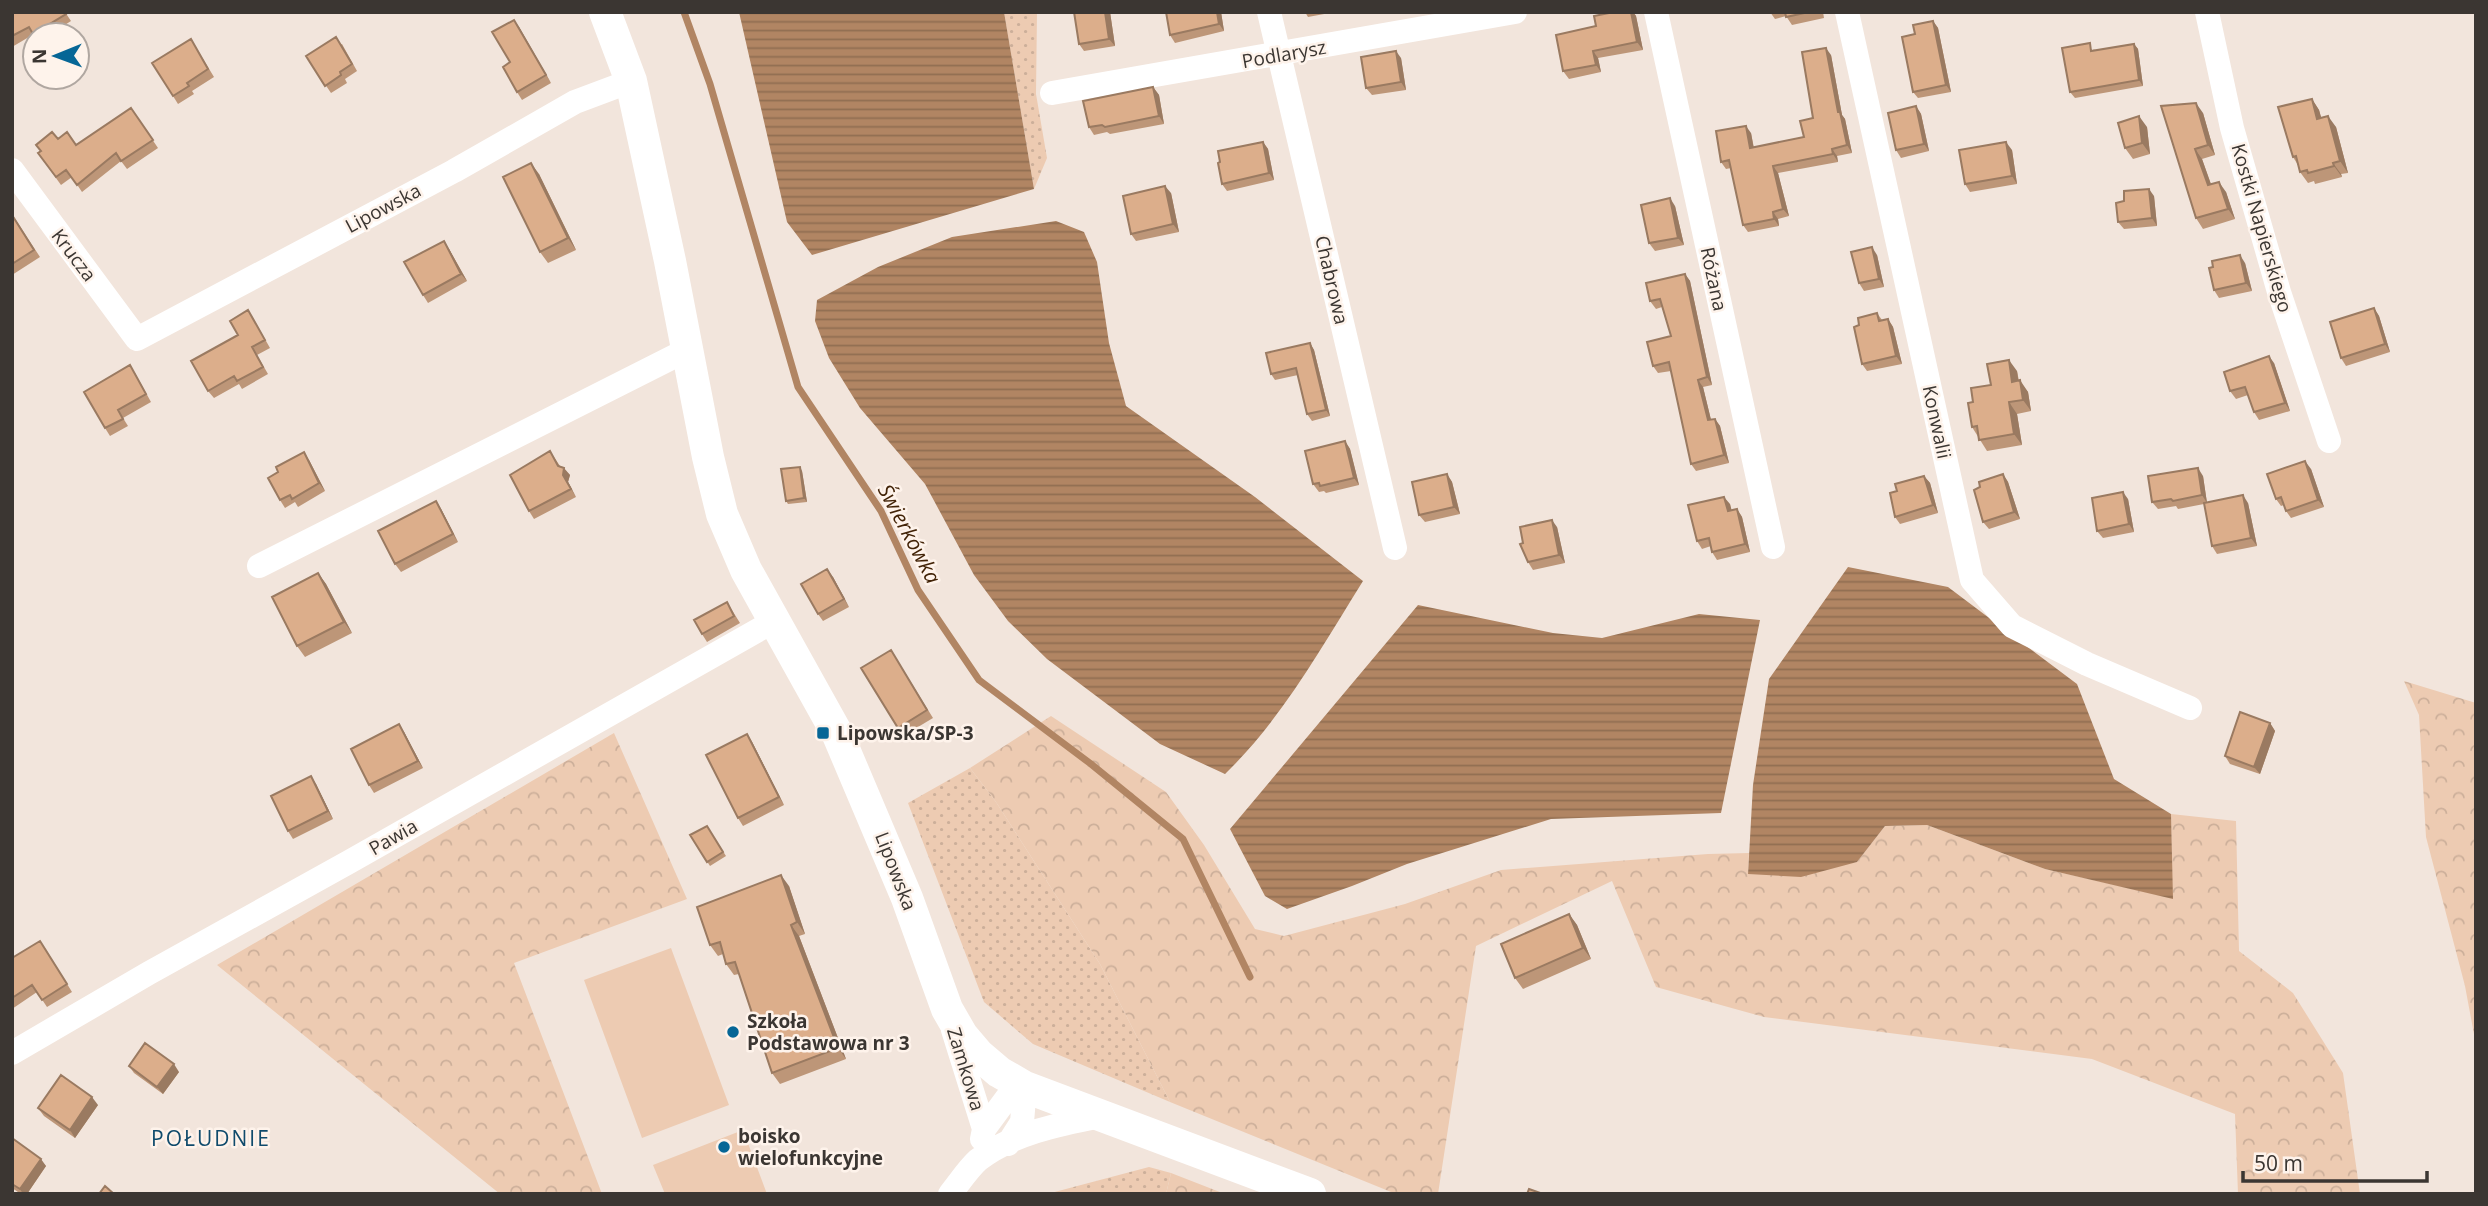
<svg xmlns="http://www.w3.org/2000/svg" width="2488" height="1206" font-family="'Open Sans',sans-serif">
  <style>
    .grass { fill: url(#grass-dots) }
    .forest { fill: url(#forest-crowns) }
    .pitch { fill: #edcbb2 }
    .water { fill: url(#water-rules) }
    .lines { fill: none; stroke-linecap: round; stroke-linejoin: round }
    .stream { stroke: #b18563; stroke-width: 7 }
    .minor { stroke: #fff; stroke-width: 24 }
    .tertiary { stroke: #fff; stroke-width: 32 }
    .wall { fill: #bd9678 }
    .shaded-wall { fill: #9a7a61 }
    .building { fill: #dcae8b; stroke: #9a7a61; stroke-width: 2 }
    .poi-dot { fill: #066696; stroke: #fef3eb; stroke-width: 2.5 }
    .labels { text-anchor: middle; stroke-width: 5; stroke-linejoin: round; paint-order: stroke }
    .street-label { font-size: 19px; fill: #3b3632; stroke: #fef3eb }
    .poi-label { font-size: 19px; font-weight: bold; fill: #3b3632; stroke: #fef3eb; text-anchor: start }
    .water-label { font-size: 21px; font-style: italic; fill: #422307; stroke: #fef3eb }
    .neighbourhood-label { font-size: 21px; letter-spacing: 2px; fill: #104b6c; stroke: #fef3eb }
  </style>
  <defs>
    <pattern id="grass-dots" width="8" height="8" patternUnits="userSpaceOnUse" patternTransform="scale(1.75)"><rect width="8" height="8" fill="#edcbb2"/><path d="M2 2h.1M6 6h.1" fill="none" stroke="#ccaf9a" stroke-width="1.8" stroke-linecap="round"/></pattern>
    <pattern id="forest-crowns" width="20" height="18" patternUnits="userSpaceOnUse" patternTransform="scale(1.75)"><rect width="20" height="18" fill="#edcbb2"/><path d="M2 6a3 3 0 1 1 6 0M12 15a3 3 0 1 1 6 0" fill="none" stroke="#ccaf9a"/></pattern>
    <pattern id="water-rules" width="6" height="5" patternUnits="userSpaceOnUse" patternTransform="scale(1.75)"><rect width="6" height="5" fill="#b18563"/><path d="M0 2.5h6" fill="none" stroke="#916e52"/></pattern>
  </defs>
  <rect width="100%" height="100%" fill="#f2e5dc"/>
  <path class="grass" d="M1004 12H1037L1036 94 1047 158 1034 189Z
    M970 768 996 802 1100 964 1170 1102 1033 1044 984 1002 908 803Z
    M1149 1167 1171 1173 1166 1194H1047Z"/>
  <path class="forest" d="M2404 681 2476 703V1045L2465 986 2426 837 2419 715Z
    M1051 716 1166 792 1204 845 1255 929 1284 936 1405 904 1501 870 1708 854 1749 853 1748 874 1857 862 1885 826 1927 825 2045 869 2172 898 2171 814 2236 821 2239 951 2293 993 2343 1073 2360 1194H2238L2235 1114 2092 1059 1764 1017 1656 987 1612 881 1476 946 1438 1194H1396L1170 1102 1100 964 996 802 970 768Z
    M614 733 687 899 514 963 602 1194H500L217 965Z
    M1171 1173 1225 1194H1166Z"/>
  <path class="pitch" d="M671 948 729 1105 642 1138 584 980Z
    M743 1130 767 1194H665L653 1165Z"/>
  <path class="water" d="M739 12H1004L1034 189 812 255 787 222Z
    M1056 221 1084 232 1097 262 1109 343 1126 406 1255 497 1363 581C1321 648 1282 719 1225 774L1160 744 1047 659 1008 621 974 575 925 484 860 408 829 358 815 321 817 300 878 267 952 237Z
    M1848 567 1948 587 2077 684 2114 779 2171 814 2173 899 2045 869 1927 825 1885 826 1857 862 1801 877 1748 874 1753 785 1769 679Z
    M1418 605 1553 633 1602 638 1699 614 1760 620 1721 813 1551 819 1407 864 1352 886 1287 909 1265 896 1230 829Z"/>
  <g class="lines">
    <path class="stream" d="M684 12 710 84 798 387 881 511 918 590 979 680 1091 764 1183 839 1250 977"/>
    <path class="minor" d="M1269 12 1395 548
      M1656 12 1773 547
      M1847 12 1972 580 2012 626 2087 664 2190 708
      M2207 12 2232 128 2279 292 2329 441
      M1052 93 1515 12
      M12 170 137 339 454 171 575 102 631 81
      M259 566 687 350
      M953 1030 984 1129
      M12 1053 149 973 349 862 774 621
      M982 1139 984 1129 1018 1083
      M1008 1144 1022 1122 1025 1087
      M950 1194C959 1183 968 1169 978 1160 1013 1133 1060 1124 1101 1116"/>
    <path class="tertiary" d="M605 12 631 81 670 261 708 457 722 514 746 570 838 735 907 898 947 1009 962 1035 979 1055 999 1072 1025 1087 1310 1194"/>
  </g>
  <path class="wall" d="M12 12H65L71 21 49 35H35V36L34 34 12 47Z
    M1110 12 1115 46 1084 51 1079 44Z
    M1221 12 1224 31 1175 43 1170 35Z
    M1305 12H1335L1308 17Z
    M1614 12H1633L1636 16 1643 50 1598 58 1601 72 1569 79 1563 71 1596 26Z
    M1770 12H1823L1824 18 1792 25 1786 16 1775 19Z
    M1933 21 1938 28 1951 92 1918 98 1913 92Z
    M519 27 551 83 522 100 517 92 510 62Z
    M191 39 214 77 192 91 194 94 178 104 173 96Z
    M342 44 357 71 345 79 347 83 331 93 306 56Z
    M2134 44 2138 49 2143 86 2075 98 2070 92 2094 49 2095 51Z
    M1831 55 1842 115 1845 119 1852 153 1837 156 1838 162 1778 173 1789 216 1778 219 1779 226 1748 232 1743 225 1731 168 1726 169 1721 162 1751 133 1754 148 1804 137 1813 118Z
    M1401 58 1406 90 1372 95 1366 88Z
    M1153 87 1159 95 1164 124 1110 134 1107 132 1094 135 1089 127Z
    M2312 99 2319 110 2321 118 2336 127 2348 173 2341 174 2342 177 2315 184 2314 181 2308 183 2300 172 2298 165 2293 157Z
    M1916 106 1921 114 1929 151 1901 158 1896 150Z
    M2161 106 2203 113 2215 155 2202 159 2211 184 2226 192 2235 219 2203 229 2196 218Z
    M131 108 158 148 127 169 121 161 82 192 72 177 61 185 38 153 58 139 76 145Z
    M2147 127 2150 154 2133 159 2125 148Z
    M1263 142 1268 149 1274 180 1227 191 1222 184Z
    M2012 150 2017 184 1970 192 1965 184Z
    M539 174 576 250 548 263 540 252Z
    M1171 193 1179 232 1136 241 1131 234Z
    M2154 196 2157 226 2124 229 2118 222Z
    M1675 206 1684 245 1655 251 1649 243Z
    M12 214 40 257 12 275Z
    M449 249 467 281 428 303 423 295Z
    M1877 255 1884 287 1864 291 1859 283Z
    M2245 263 2252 291 2219 298 2214 290 2213 267Z
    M1685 274 1690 281 1712 385 1703 387 1711 420 1715 419 1720 426 1729 463 1696 471 1691 464 1671 371 1658 373 1653 366 1671 336 1662 307 1656 309 1650 301Z
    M2374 308 2379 316 2390 352 2346 366 2341 358Z
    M1877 313 1882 320 1888 319 1893 327 1902 364 1867 371 1862 364Z
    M253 318 270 348 257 355 268 374 242 389 239 384 214 398 208 391 238 335Z
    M1310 343 1314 350 1330 416 1312 421 1307 414 1298 375 1275 380 1271 374Z
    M2274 363 2290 411 2259 420 2254 412 2248 395 2236 399 2230 391Z
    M2017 371 2019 381 2028 392 2031 411 2017 414 2022 445 1987 451 1972 427 1973 402 1991 385Z
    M135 373 151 402 123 418 128 426 110 436 105 428Z
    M1345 441 1350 449 1359 485 1326 493 1324 491 1319 492 1313 484Z
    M550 451 560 466 570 475 568 482 576 497 534 519 529 511Z
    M309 460 325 491 298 507 295 502 285 508 280 500Z
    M2311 469 2324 507 2291 518 2286 511 2284 505 2281 506 2276 499Z
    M802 471 807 502 788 504 786 501Z
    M1447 474 1452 482 1460 514 1425 522 1419 515Z
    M2003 474 2008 482 2020 519 1989 529 1983 522 1980 487Z
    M1924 476 1930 483 1938 513 1900 524 1895 517 1897 491Z
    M2203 476 2207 503H2248L2257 546 2217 554 2212 546 2204 504 2178 509 2176 506 2158 509 2152 502Z
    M2128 499 2134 532 2103 538 2097 531Z
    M436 501 441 509 458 542 401 572 395 564Z
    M1730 504 1731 511 1737 509 1742 517 1750 552 1717 560 1712 552 1711 546 1702 549 1697 541Z
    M1557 527 1565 563 1533 570 1528 562Z
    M318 573 326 584 352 633 305 657 297 646Z
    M833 577 849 607 823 621 818 614Z
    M727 602 740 623 707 642 702 634Z
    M896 658 933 718 903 736 898 728Z
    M2270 723 2275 731 2260 774 2230 764 2225 756Z
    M404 732 423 768 374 793 369 785Z
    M747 734 752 742 784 805 743 826 738 818Z
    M316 784 333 819 293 839 288 831Z
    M707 826 726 856 710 866 690 835Z
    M789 886 805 934 799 936 846 1059 780 1084 772 1073 739 974 734 975 726 964 723 954 718 956 710 945Z
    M1569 914 1577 925 1591 959 1523 989 1515 978Z
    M45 948 72 992 47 1007 37 992 12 1009V958Z
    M129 1066 179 1072 163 1094 134 1073Z
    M98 1105 75 1138 44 1116 38 1108Z
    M12 1138 46 1166 27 1194H21L12 1188Z"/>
  <path class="shaded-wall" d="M1105 12H1110L1115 46 1109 39Z
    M1217 12H1221L1224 31 1219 24Z
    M1631 12H1633L1636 16 1643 50 1637 42Z
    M514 20 519 27 551 83 546 75Z
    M1933 21 1938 28 1951 92 1946 85Z
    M2134 44 2138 49 2143 86 2139 80Z
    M1826 48 1831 55 1842 115 1845 119 1852 153 1847 145 1838 112Z
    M1396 51 1401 58 1406 90 1401 82Z
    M1593 51 1598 58 1601 72 1596 65Z
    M1153 87 1159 95 1164 124 1159 116Z
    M2312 99 2319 110 2325 130 2317 119Z
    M2196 103 2203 113 2215 155 2208 145Z
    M1916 106 1921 114 1929 151 1924 144Z
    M2139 116 2147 127 2150 154 2142 143Z
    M2328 116 2336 127 2348 173 2340 161Z
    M1746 126 1751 133 1755 156 1750 148Z
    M1263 142 1268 149 1274 180 1269 173Z
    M2006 142 2012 150 2017 184 2012 176Z
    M1832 149 1837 156 1838 162 1833 154Z
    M2195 149 2202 159 2215 196 2208 185Z
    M531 163 539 174 576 250 568 238Z
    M2333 163 2341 174 2342 177 2334 166Z
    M1773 166 1778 173 1789 216 1783 209Z
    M2219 182 2226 192 2235 219 2228 209Z
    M1165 186 1171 193 1179 232 1173 224Z
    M2149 189 2154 196 2157 226 2152 218Z
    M1670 198 1675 206 1684 245 1678 238Z
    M1773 212 1778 219 1779 226 1774 219Z
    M444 241 449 249 467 281 461 274Z
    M1872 247 1877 255 1884 287 1879 279Z
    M2240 255 2245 263 2252 291 2246 283Z
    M1685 274 1690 281 1712 385 1707 377Z
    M2374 308 2379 316 2390 352 2385 344Z
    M1888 319 1893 327 1902 364 1896 356Z
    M1310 343 1314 350 1330 416 1326 410Z
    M2269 356 2274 363 2290 411 2285 403Z
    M2009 360 2017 371 2020 393 2012 382Z
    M1698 380 1703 387 1713 428 1708 420Z
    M2020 380 2028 392 2031 411 2023 400Z
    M2009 402 2017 414 2022 445 2014 434Z
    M1715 419 1720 426 1729 463 1724 455Z
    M1345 441 1350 449 1359 485 1354 478Z
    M550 451 563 473 564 468 570 475 568 482 576 497 571 489Z
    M304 452 309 460 325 491 319 483Z
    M2305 461 2311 469 2324 507 2318 500Z
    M800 467 802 471 807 502 804 498Z
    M2198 468 2203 476 2207 503 2202 495Z
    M1447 474 1452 482 1460 514 1454 507Z
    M2003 474 2008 482 2020 519 2014 512Z
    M1924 476 1930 483 1938 513 1933 505Z
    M2123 492 2128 499 2134 532 2129 524Z
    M2243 495 2248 503 2257 546 2251 538Z
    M1724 497 1730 504 1734 519 1728 511Z
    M436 501 441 509 458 542 453 534Z
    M1737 509 1742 517 1750 552 1745 544Z
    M1552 520 1557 527 1565 563 1559 555Z
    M827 569 833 577 849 607 844 599Z
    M318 573 326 584 352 633 344 622Z
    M2270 723 2275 731 2260 774 2254 767Z
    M399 724 404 732 423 768 418 761Z
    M747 734 752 742 784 805 779 797Z
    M311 776 316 784 333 819 328 811Z
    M781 875 789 886 805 934 797 922Z
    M1569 914 1577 925 1591 959 1583 948Z
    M791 925 799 936 846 1059 838 1048Z
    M174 1064 179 1072 163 1094 157 1087Z
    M92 1097 98 1105 75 1138 70 1130Z
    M41 1159 46 1166 27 1194H23L20 1189Z"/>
  <path class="building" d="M12 12H65L66 14 33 34 29 27 12 36Z
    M1074 12H1105L1109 39 1079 44Z
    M1166 12H1217L1219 24 1170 35Z
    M1614 12H1631L1637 42 1593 51 1596 65 1563 71 1556 35 1596 26 1594 16Z
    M1785 12H1809L1786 17Z
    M514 20 546 75 517 92 503 67 510 62 492 32Z
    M1933 21 1946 85 1913 92 1902 37 1915 34 1913 25Z
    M336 37 352 64 340 72 341 75 325 86 306 56Z
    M191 39 208 69 187 83 189 86 173 96 152 63Z
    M2090 43 2091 51 2134 44 2139 80 2070 92 2062 48Z
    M1826 48 1838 112H1840L1847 145 1832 149 1833 154 1773 166 1783 209 1773 212 1774 219 1743 225 1729 160 1721 162 1716 131 1746 126 1750 148 1804 137 1800 121 1813 118 1802 52Z
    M1396 51 1401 82 1366 88 1361 57Z
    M1153 87 1159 116 1105 127 1102 125 1089 127 1083 101Z
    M2312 99 2317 119 2328 116 2340 161 2333 163 2334 166 2308 173 2307 170 2300 172 2296 156 2293 157 2278 107Z
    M2196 103 2208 145 2195 149 2208 185 2219 182 2228 209 2196 218 2161 106Z
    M1916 106 1924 144 1896 150 1888 113Z
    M131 108 153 140 121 161 116 153 77 185 66 170 56 177 38 153 41 151 36 145 52 132 58 139 67 132 76 145Z
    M2139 116 2142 143 2125 148 2118 123Z
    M1263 142 1269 173 1222 184 1218 163 1220 162 1218 151Z
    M2006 142 2012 176 1965 184 1959 150Z
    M531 163 568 238 540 252 503 177Z
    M1165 186 1173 224 1131 234 1123 196Z
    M2149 189 2152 218 2118 222 2116 203 2124 201V191Z
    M1670 198 1678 238 1649 243 1641 205Z
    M12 215 34 250 12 264Z
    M444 241 461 274 423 295 404 262Z
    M1872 247 1879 279 1859 283 1851 252Z
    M2240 255 2246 283 2214 290 2209 268 2213 267 2212 261Z
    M1685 274 1707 377 1698 380 1708 420 1715 419 1724 455 1691 464 1669 362 1653 366 1647 342 1671 336 1660 299 1650 301 1646 283Z
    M2374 308 2385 344 2341 358 2330 322Z
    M248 310 265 340 252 347 263 367 237 381 234 376 208 391 191 361 238 335 230 321Z
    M1877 313 1879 321 1888 319 1896 356 1862 364 1854 327 1859 325 1858 318Z
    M1310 343 1326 410 1307 414 1296 368 1271 374 1266 353Z
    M2269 356 2285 403 2254 412 2245 387 2230 391 2224 372Z
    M2009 360 2012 382 2020 380 2023 400 2009 402 2014 434 1979 440 1977 426 1972 427 1968 403 1973 402 1971 388 1991 385 1987 364Z
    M130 365 146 394 118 410 123 419 105 428 84 392Z
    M1345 441 1354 478 1320 486 1319 483 1313 484 1305 451Z
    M550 451 558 466 564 468 563 475 571 489 529 511 510 475Z
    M304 452 319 483 292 499 290 495 280 500 268 478 278 472 276 467Z
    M2305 461 2318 500 2286 511 2281 497 2276 499 2267 474Z
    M800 467 804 498 786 501 781 469Z
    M2198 468 2202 495 2173 501 2171 499 2152 502 2148 476Z
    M1447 474 1454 507 1419 515 1412 482Z
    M2003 474 2014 512 1983 522 1974 490 1980 487 1979 482Z
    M1924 476 1933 505 1895 517 1890 493 1897 491 1895 484Z
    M2123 492 2129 524 2097 531 2092 498Z
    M2243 495 2251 538 2212 546 2204 503Z
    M1724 497 1728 511 1737 509 1745 544 1712 552 1709 538 1697 541 1688 505Z
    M436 501 453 534 395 564 378 531Z
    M1552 520 1559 555 1528 562 1520 544 1523 543 1520 527Z
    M827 569 844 599 818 614 801 584Z
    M318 573 344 622 297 646 272 597Z
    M727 602 734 616 702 634 694 620Z
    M891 650 927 710 898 728 861 668Z
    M2240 712 2270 723 2254 767 2225 756Z
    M399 724 418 761 369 785 351 749Z
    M747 734 779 797 738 818 706 755Z
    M311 776 328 811 288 831 271 796Z
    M707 826 723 852 707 862 690 835Z
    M781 875 797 922 791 925 838 1048 772 1073 735 962 726 964 720 942 710 945 697 907Z
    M1569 914 1583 948 1515 978 1501 944Z
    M40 941 67 984 42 1000 32 985 12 998V958Z
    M145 1043 174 1064 157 1087 129 1066Z
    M61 1075 92 1097 70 1130 38 1108Z
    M12 1138 41 1159 20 1189 12 1184Z
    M105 1186 114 1194H99Z
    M1529 1189 1543 1194H1527Z"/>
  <g class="poi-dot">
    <rect x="816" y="726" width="14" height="14" rx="3.5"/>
    <circle cx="733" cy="1032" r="7"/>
    <circle cx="724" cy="1147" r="7"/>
  </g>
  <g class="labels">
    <g class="street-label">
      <text transform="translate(1284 54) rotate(-10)" y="7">Podlarysz</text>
      <text transform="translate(383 208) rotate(-28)" y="7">Lipowska</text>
      <text transform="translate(2262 228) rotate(74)" y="7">Kostki Napierskiego</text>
      <text transform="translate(74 255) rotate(53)" y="7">Krucza</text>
      <text transform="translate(1714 279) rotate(78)" y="7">Różana</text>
      <text transform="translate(1332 280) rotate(77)" y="7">Chabrowa</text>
      <text transform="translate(1937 422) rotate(78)" y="7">Konwalii</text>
      <text transform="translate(393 837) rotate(-30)" y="7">Pawia</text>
      <text transform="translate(896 871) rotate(69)" y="7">Lipowska</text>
      <text transform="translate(966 1069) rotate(73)" y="7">Zamkowa</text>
    </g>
    <g class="poi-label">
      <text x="837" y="740">Lipowska/SP-3</text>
      <text x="747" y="1028">Szkoła<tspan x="747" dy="22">Podstawowa nr 3</tspan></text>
      <text x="738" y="1143">boisko<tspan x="738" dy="22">wielofunkcyjne</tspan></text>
    </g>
    <g class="water-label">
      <text transform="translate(909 534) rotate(62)" y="7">Świerkówka</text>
    </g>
    <g class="neighbourhood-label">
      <text x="211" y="1146">POŁUDNIE</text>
    </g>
  </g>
  <rect width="2488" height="1206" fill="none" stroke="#3b3632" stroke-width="28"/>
  <g transform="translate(56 56) rotate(269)"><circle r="33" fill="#fef3eb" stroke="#b0a7a1" stroke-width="2"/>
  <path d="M0-5L12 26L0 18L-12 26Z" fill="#066696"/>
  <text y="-10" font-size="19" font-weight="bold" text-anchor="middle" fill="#3b3632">N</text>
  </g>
  <path d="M2243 1171v10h184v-10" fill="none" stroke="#3b3632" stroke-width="3.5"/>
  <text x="2254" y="1171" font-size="21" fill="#3b3632" stroke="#fef3eb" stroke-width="5" paint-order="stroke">50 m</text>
</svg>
